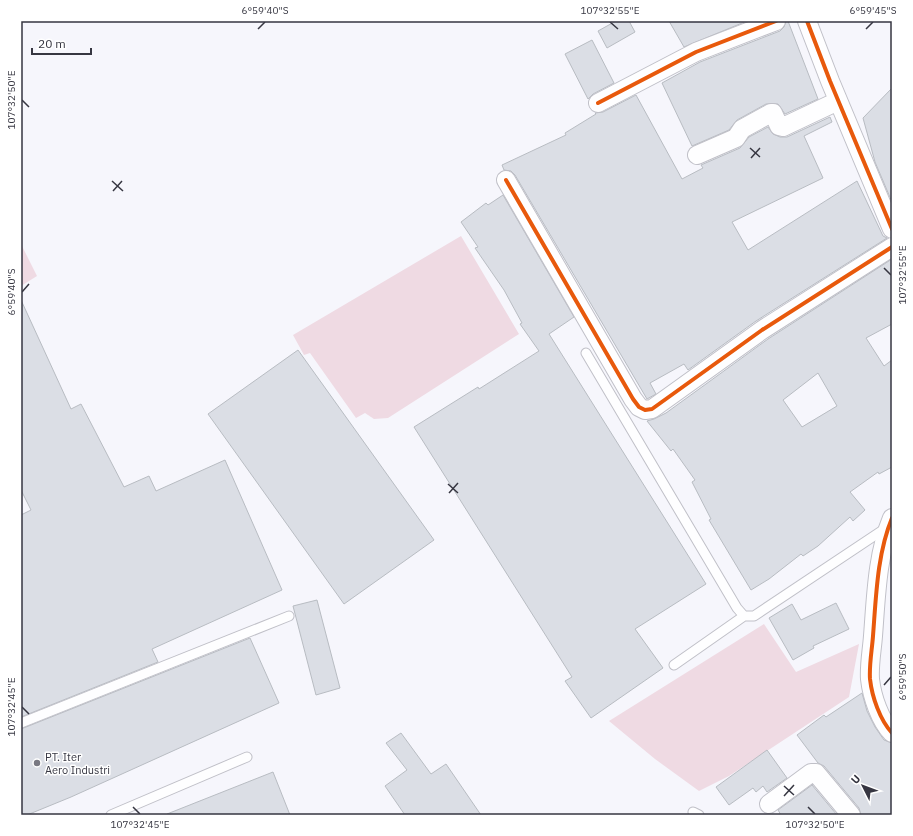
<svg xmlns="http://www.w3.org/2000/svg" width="913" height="836" font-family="'IBM Plex Sans',sans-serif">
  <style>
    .green { fill: #efdae3 }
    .building { fill: #dbdee5; stroke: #b8bcc2; fill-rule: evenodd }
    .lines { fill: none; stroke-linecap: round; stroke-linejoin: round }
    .lane-casing { stroke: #c0c0c8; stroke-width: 11 }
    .street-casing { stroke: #c0c0c8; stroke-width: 20 }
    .lane { stroke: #fefeff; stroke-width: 9 }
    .street { stroke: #fefeff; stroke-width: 18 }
    .cycleway-casing { stroke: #fff; stroke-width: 6 }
    .cycleway { stroke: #e8590c; stroke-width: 4 }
    .ticks { fill: none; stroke: #363641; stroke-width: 1.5 }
    .poi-dot { fill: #797982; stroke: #fff; stroke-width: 1.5 }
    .labels { text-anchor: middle; stroke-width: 3; stroke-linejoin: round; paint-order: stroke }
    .poi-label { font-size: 11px; fill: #363641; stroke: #fff; text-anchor: start }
    .neatline { fill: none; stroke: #363641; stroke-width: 1.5 }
    .ticks-label { font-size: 10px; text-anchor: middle; fill: #363641 }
  </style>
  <rect width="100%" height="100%" fill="#f6f6fc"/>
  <path class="green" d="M461 236 519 334 388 418 374 419 365 413 356 418 310 353 304 355 293 335Z
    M21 244 37 276 21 286Z
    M764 624 796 672 859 644 849 697 729 776 699 791 655 759 609 721Z"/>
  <path class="building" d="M616 21H629L635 32 607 48 598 31Z
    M669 21H747L684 47Z
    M786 21H788L818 99 785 114 778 104H766L737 120 729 130 692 146 662 83 700 62 780 31 784 27Z
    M592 40 614 83 593 94 588 99 565 54Z
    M892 88V202L875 162 863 118Z
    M636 95 682 179 703 168 701 165 740 148 749 137 768 127 773 134 780 137H787L830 117 832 122 804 136 823 178 732 222 748 250 857 181 883 236 887 238 756 321 688 370 684 364 650 383 656 394 647 399 515 175 511 171 504 170 502 165 566 135 565 133 596 114 595 113 603 112Z
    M503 195 574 317 549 334 706 584 635 629 663 668 591 718 565 681 572 677 414 427 478 387 479 389 539 351 520 324 522 323 504 290 475 248 478 247 461 222 486 203 488 205Z
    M892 259V324L866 338 884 366 892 360V467L879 474 878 472 850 492 865 510 853 521 850 517 818 546 803 556 801 554 769 579 751 590 709 520 711 519 692 482 695 480 673 449 671 451 647 421 654 419 666 413 768 339ZM818 373 837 406 802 427 783 400Z
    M21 300 71 409 81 404 124 487 149 476 156 491 225 460 282 590 152 649 158 662 21 717V515L31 510 21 490Z
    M298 350 434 540 344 604 208 414Z
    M317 600 340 688 316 695 293 606Z
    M836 603 849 629 813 646 814 648 793 660 769 618 792 604 801 620Z
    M250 638 279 703 71 797 27 815H21V729Z
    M862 693 867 711 875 727 884 740 892 743V815H861L859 808 824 766 818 763 797 735 824 715 826 717Z
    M401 733 431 774 446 764 481 815H405L385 786 407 770 386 743Z
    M767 750 787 778 767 792 763 786 756 792 753 788 729 805 716 787Z
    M273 772 290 815H167V814Z
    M812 785 837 815H781L778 810Z"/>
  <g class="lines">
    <defs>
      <path id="lane" d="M586 353 737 608 744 616H754L886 528
        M674 665 744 616
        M21 723 289 616
        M693 812 699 815
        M111 815 247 757"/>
      <path id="street" d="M807 21 830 81 892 229
        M598 103 696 52 776 21
        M697 155 736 138 742 129 771 113H773L779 126 783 127 838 101
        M506 180 633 399 639 407 645 410 652 409 762 330 892 247
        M892 518C877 554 876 598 873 636 872 650 869 665 870 679 872 697 880 720 892 733
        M769 804 811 773H816L851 815"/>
    </defs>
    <use href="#lane" class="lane-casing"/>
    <use href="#street" class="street-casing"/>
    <use href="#lane" class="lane"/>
    <use href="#street" class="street"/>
    <defs>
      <path id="cycleway" d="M807 21 830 81 892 229
        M598 103 696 52 776 21
        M506 180 633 399 639 407 645 410 652 409 762 330 892 247
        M892 518C877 554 876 598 873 636 872 650 869 665 870 679 872 697 880 720 892 733"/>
    </defs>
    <use href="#cycleway" class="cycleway-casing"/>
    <use href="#cycleway" class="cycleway"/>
  </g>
  <path class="ticks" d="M610 22 618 29M258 29 265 22M866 29 873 22M22 100 29 107M750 148 760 157M751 158 760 148M112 181 123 191M113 191 122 181M884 268 891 275M22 292 29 284M448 484 458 493M449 493 458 483M884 685 891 677M22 707 29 714M784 786 794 795M784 796 794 785M133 807 140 814M808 807 815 814"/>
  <circle class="poi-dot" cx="37" cy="763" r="4"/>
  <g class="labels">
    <g class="poi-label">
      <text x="45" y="761">PT. Iter<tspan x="45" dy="13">Aero Industri</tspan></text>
    </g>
  </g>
  <rect width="913" height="836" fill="none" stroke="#ffffff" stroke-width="44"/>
  <g transform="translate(863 786) rotate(312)" stroke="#ffffff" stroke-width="3" paint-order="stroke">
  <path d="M0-3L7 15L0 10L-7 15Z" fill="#363641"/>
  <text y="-6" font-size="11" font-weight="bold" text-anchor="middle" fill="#363641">U</text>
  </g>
  <path d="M32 48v6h59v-6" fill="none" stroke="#363641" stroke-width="2"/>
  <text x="38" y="48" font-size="12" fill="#363641" stroke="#ffffff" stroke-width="3" paint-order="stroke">20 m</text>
  <rect x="22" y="22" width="869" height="792" class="neatline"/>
  <g class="ticks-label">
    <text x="265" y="14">6°59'40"S</text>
    <text x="610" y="14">107°32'55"E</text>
    <text x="873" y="14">6°59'45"S</text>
    <text transform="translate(11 100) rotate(-90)" y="4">107°32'50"E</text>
    <text transform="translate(902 275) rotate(-90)" y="4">107°32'55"E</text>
    <text transform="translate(11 292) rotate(-90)" y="4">6°59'40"S</text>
    <text transform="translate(902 677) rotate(-90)" y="4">6°59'50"S</text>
    <text transform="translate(11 707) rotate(-90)" y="4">107°32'45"E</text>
    <text x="140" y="828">107°32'45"E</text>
    <text x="815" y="828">107°32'50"E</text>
  </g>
</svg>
